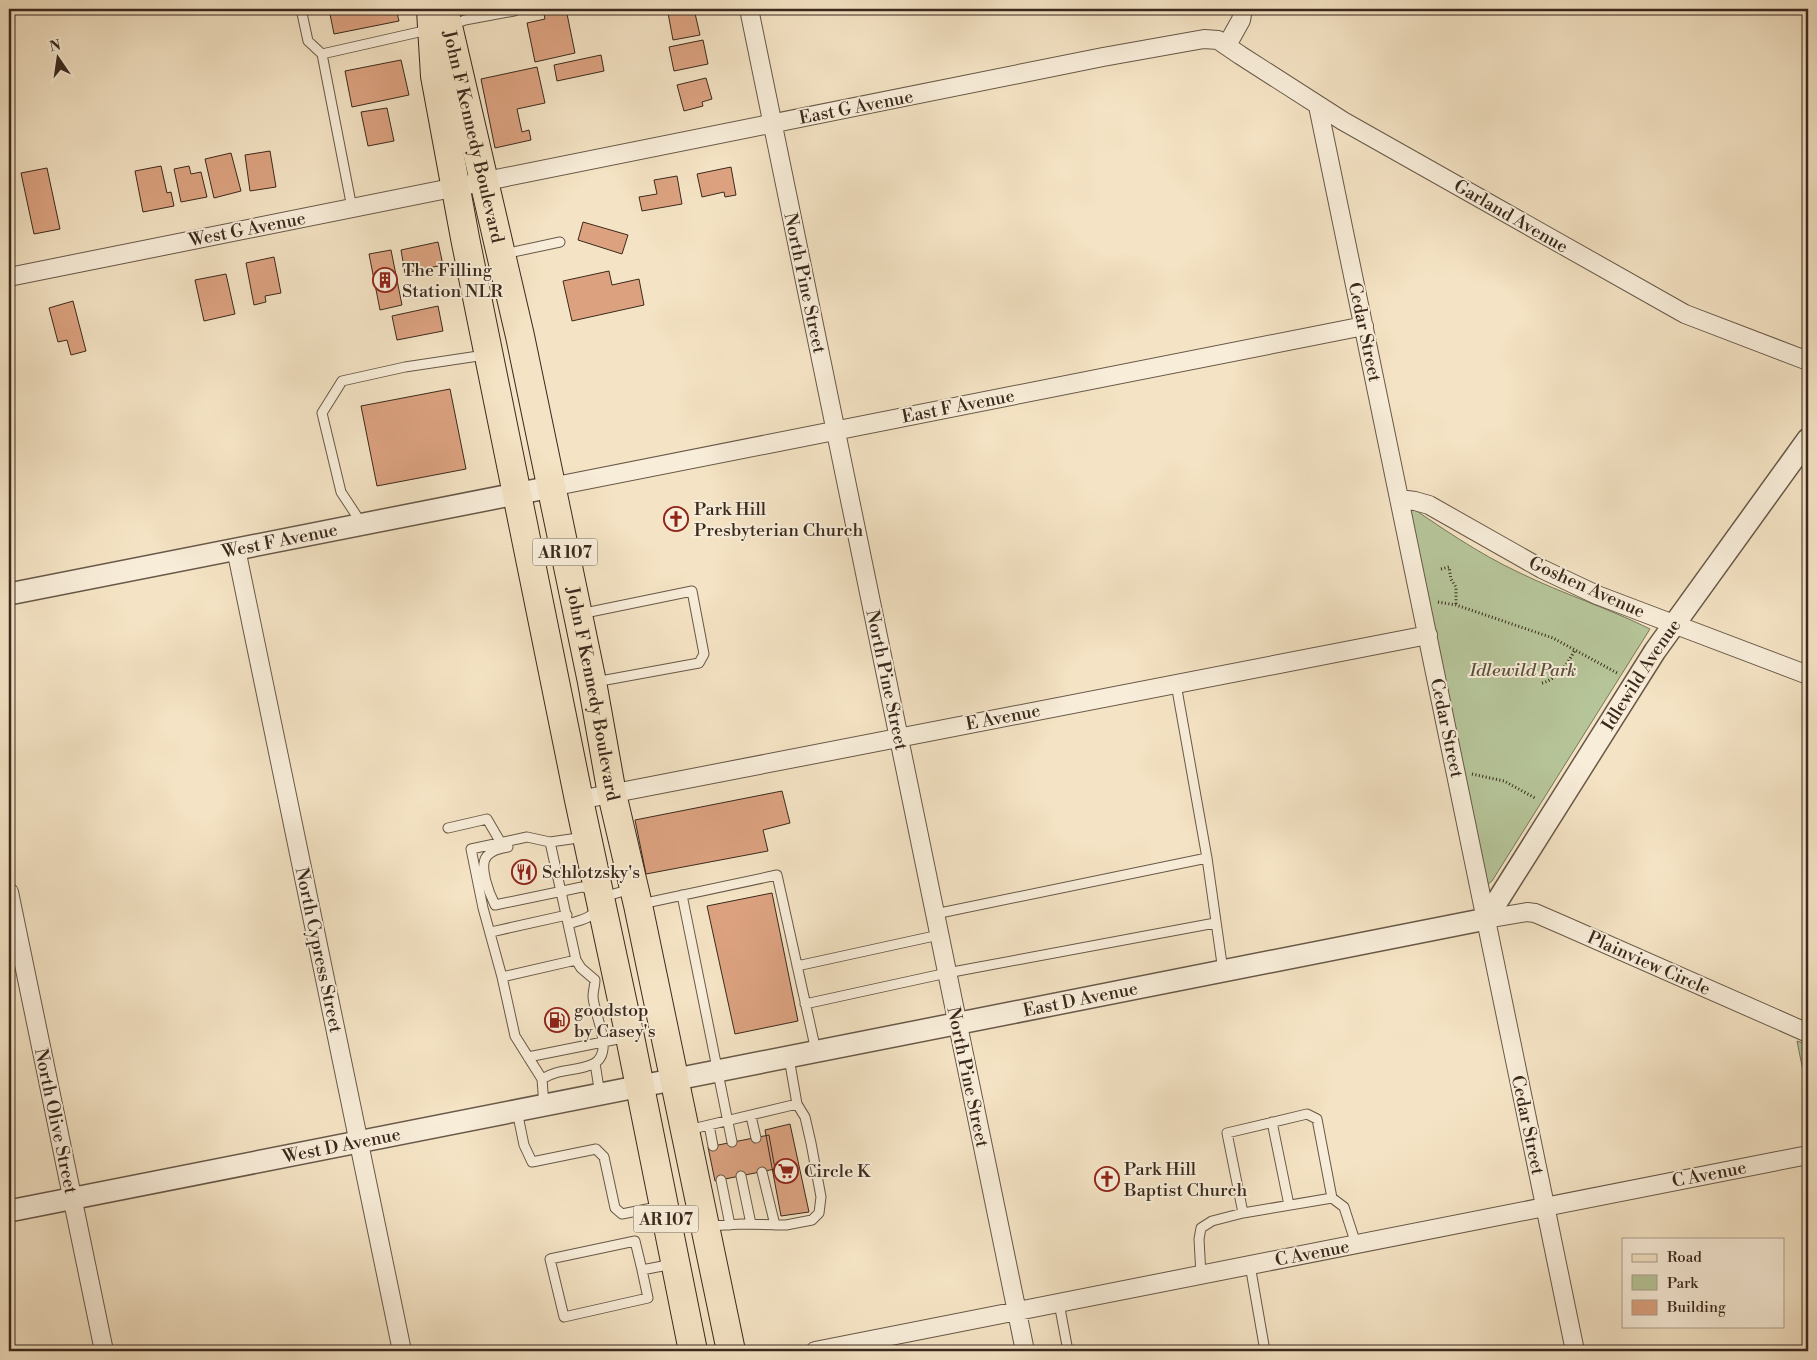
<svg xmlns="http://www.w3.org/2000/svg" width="1817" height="1360" font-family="'Libre Bodoni',serif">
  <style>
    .green { fill: #b6c599; stroke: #78775b }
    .building { fill: #dca280; stroke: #3a291d }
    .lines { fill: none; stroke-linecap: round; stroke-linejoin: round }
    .service-casing { stroke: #685847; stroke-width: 11 }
    .minor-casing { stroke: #685847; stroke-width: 20 }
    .tertiary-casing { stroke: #685847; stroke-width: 24 }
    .primary-casing { stroke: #3a291d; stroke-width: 30 }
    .path { stroke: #3a291d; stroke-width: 3; stroke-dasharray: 1 2.5; stroke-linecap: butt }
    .service { stroke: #f8edd9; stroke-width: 9 }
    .minor { stroke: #f8edd9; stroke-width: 18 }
    .tertiary { stroke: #f8edd9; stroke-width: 21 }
    .primary { stroke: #f4e3c4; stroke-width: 28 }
    .labels { text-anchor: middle; stroke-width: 4; stroke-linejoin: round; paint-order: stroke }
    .shield { fill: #f8edd9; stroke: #736455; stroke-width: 1 }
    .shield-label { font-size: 16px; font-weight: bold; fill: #3a291d }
    .street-label { font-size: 18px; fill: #3a291d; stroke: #f8edd9 }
    .poi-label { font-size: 18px; fill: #3a291d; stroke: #f8edd9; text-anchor: start }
    .park-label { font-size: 18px; font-style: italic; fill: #59503c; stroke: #f8edd9 }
  </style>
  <rect width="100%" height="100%" fill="#f4e3c4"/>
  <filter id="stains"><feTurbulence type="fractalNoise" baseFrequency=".004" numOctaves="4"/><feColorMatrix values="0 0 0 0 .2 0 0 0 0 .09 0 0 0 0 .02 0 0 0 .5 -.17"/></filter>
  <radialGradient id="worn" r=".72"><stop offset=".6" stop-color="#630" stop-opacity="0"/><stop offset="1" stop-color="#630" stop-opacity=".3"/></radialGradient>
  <path class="green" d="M1399 499C1439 526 1477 553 1520 573 1563 594 1608 608 1650 629L1492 881 1487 885Z
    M1797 1041 1808 1045V1096Z"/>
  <path class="building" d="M329 9H396L399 21 334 34Z
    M543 9H566L575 53 535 62 527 23 545 19Z
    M687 9H694L700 35 673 40 668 13Z
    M703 40 708 64 674 71 669 47Z
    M601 55 604 71 557 81 554 65Z
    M401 60 409 95 352 107 345 71Z
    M537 67 545 103 517 109 522 132 529 130 531 140 495 148 481 79Z
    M706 78 712 99 702 102 703 106 684 111 677 85Z
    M387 108 394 141 368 146 361 112Z
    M270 151 276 187 250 191 245 155Z
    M231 153 241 191 214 198 205 159Z
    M161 166 167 193 171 192 174 206 143 212 135 171Z
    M189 166 191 174 201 172 207 197 181 202 174 169Z
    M731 167 736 195 725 197 724 192 702 197 697 174Z
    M47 168 60 229 34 234 21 173Z
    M677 176 682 204 642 211 639 197 657 194 654 180Z
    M583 222 628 235 622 254 578 240Z
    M438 242 443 265 405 273 401 250Z
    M391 250 402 305 380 310 369 254Z
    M274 257 281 293 265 296 266 302 254 305 246 263Z
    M609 271 612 285 639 279 644 305 572 321 563 281Z
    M226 274 235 314 204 321 195 280Z
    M73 301 86 351 71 355 67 340 58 342 49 308Z
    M438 306 443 331 397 340 392 316Z
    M450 389 466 469 377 486 361 406Z
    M782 791 790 823 763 830 768 851 646 874 635 820Z
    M772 893 798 1021 735 1034 707 906Z
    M790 1124 809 1212 781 1216 765 1130Z
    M769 1135 775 1169 715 1181 708 1147Z"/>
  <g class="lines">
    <defs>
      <path id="service" d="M301 9 308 41 322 54 352 208
        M451 25 465 20 514 11 518 9
        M322 54 428 30
        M504 254 560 242
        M362 524 341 492 322 413 342 381 405 367 485 355
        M580 614 692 591 704 654 699 663 595 682
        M1176 684 1207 858 1223 971
        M448 828 487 819 501 843
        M508 847C501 848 491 851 487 856 478 866 490 895 495 905L582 887 594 890
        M682 895 732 1142
        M603 897 631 889
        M641 904 777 875 816 1051
        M935 914 1207 858
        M569 924C579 920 593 919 597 907
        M491 932 567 915
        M797 966 939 935
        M502 977 483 908 471 849 527 837 550 842
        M805 1004 947 973 1215 923
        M528 1057 628 1037
        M595 1063 600 1095
        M542 1079 515 1036 502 977 576 960
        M544 1106 542 1079C559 1068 576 1072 593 1064 616 1053 593 1013 593 996 593 991 595 985 595 980L581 968 576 960 550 842 585 837
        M517 1111 524 1145 532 1162 596 1149 604 1157 615 1208 622 1214 662 1206
        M751 1116 756 1138
        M1272 1122 1289 1205
        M709 1125 713 1146
        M688 1130 797 1104
        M762 1172 775 1225
        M741 1176 751 1224
        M721 1180 730 1225
        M1243 1213 1227 1133 1307 1114 1317 1119 1332 1198
        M708 1226 742 1224 786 1225 812 1220 819 1213 821 1197 811 1143 805 1117 797 1104 789 1058
        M1250 1265 1265 1351
        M642 1270 648 1298 564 1317 550 1259 635 1241 642 1270 673 1264
        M1201 1275 1199 1239 1201 1228 1212 1221 1243 1213 1332 1198 1344 1207 1356 1244
        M1059 1303 1068 1351"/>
      <path id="minor" d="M749 9 1025 1351
        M1227 45 1241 20 1243 9
        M1318 106 1575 1351
        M9 277 1103 57 1204 39 1218 40 1240 55 1343 121 1685 314 1808 361
        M551 487 1364 326
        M1399 499 1415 501 1429 505 1542 569 1597 595 1808 675
        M236 549 402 1351
        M579 800 1428 635
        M9 892 104 1351
        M1486 919 1527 912 1535 913 1565 926 1808 1033
        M815 1351 1808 1155"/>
      <g id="tertiary">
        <path id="s1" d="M9 594 551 487"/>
        <path id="s2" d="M9 1211 1486 919 1655 651 1808 439"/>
      </g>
      <g id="primary">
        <path id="s3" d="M444 9 520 336 592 682 612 794 638 905 731 1351"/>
        <path d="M431 10 435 76 465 238 579 800 630 1037 693 1351"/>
      </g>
    </defs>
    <use href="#service" class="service-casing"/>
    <use href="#minor" class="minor-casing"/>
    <use href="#tertiary" class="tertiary-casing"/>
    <use href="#primary" class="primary-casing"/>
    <path class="path" d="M1441 569 1449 567 1451 579 1456 587V605
      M1438 602 1456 605 1553 638 1619 674
      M1542 683C1558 679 1567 664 1575 650
      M1472 774 1504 781 1535 798"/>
    <use href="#service" class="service"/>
    <use href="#minor" class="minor"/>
    <use href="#tertiary" class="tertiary"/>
    <use href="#primary" class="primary"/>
  </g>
  <defs>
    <symbol id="building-ring" viewBox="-11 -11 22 22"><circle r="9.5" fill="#f8edd9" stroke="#8f2418" stroke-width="1.5"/><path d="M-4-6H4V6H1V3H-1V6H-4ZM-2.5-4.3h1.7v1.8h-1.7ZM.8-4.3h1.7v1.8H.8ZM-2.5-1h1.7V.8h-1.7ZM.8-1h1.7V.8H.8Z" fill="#8f2418"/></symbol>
    <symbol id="church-ring" viewBox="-11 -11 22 22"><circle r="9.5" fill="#f8edd9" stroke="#8f2418" stroke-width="1.5"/><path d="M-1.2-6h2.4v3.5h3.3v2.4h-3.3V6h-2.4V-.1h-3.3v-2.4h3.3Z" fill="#8f2418"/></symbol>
    <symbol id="restaurant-ring" viewBox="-11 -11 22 22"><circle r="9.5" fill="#f8edd9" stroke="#8f2418" stroke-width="1.5"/><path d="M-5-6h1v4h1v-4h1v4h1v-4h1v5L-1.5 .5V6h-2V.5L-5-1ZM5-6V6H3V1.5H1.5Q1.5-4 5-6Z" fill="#8f2418"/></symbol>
    <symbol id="fuel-ring" viewBox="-11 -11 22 22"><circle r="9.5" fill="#f8edd9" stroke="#8f2418" stroke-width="1.5"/><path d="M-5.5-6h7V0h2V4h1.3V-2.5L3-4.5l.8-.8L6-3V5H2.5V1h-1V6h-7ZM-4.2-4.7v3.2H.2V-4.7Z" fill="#8f2418"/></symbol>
    <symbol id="supermarket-ring" viewBox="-11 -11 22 22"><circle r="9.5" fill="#f8edd9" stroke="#8f2418" stroke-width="1.5"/><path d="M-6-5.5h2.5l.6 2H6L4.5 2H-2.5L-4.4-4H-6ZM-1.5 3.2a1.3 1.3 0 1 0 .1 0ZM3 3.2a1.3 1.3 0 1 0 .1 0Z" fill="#8f2418"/></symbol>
  </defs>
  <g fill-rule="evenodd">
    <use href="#building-ring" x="371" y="266" width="28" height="28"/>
    <use href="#church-ring" x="662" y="505" width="28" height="28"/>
    <use href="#restaurant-ring" x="510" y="858" width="28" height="28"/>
    <use href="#fuel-ring" x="543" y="1006" width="28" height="28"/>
    <use href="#supermarket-ring" x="772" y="1157" width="28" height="28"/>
    <use href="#church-ring" x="1093" y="1165" width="28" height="28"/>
  </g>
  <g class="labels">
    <g class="shield">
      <rect x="532.5" y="538.5" width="65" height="27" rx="4"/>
      <rect x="633.5" y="1205.5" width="65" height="27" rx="4"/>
    </g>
    <g class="shield-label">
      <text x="565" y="558">AR 107</text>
      <text x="666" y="1225">AR 107</text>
    </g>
    <g class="street-label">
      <text transform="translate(856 107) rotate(-11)" y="6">East G Avenue</text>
      <text dy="6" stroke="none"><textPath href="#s3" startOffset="131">John F Kennedy Boulevard</textPath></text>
      <text transform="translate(1511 216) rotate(30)" y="6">Garland Avenue</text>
      <text transform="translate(247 229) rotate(-11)" y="6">West G Avenue</text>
      <text transform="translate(805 283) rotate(78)" y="6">North Pine Street</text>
      <text transform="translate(1365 332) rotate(78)" y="6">Cedar Street</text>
      <text transform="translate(958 406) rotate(-11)" y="6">East F Avenue</text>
      <text dy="6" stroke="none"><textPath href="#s1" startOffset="276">West F Avenue</textPath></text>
      <text transform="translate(1587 587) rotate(24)" y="6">Goshen Avenue</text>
      <text dy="6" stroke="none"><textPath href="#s2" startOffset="1795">Idlewild Avenue</textPath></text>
      <text transform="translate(887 680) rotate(78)" y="6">North Pine Street</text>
      <text dy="6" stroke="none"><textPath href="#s3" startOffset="701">John F Kennedy Boulevard</textPath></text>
      <text transform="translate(1003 717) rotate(-11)" y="6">E Avenue</text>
      <text transform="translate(1447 728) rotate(78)" y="6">Cedar Street</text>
      <text transform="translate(319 950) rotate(78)" y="6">North Cypress Street</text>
      <text transform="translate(1649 963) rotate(24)" y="6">Plainview Circle</text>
      <text dy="6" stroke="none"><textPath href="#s2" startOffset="1092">East D Avenue</textPath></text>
      <text transform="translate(968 1077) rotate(78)" y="6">North Pine Street</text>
      <text transform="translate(56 1121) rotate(78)" y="6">North Olive Street</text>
      <text transform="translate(1528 1125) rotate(78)" y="6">Cedar Street</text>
      <text dy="6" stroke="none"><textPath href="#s2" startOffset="339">West D Avenue</textPath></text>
      <text transform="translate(1709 1174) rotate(-11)" y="6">C Avenue</text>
      <text transform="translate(1312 1253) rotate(-11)" y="6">C Avenue</text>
    </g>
    <g class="poi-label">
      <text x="402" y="276">The Filling<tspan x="402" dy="21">Station NLR</tspan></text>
      <text x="694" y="515">Park Hill<tspan x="694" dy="21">Presbyterian Church</tspan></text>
      <text x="542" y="878">Schlotzsky's</text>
      <text x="574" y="1016">goodstop<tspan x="574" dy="21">by Casey's</tspan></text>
      <text x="1124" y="1175">Park Hill<tspan x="1124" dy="21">Baptist Church</tspan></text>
      <text x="804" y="1177">Circle K</text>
    </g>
    <g class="park-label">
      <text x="1523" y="676">Idlewild Park</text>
    </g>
  </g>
  <rect width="1817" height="1360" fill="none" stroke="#f4e3c4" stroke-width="30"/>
  <rect x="10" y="10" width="1797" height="1340" fill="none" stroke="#3a291d" stroke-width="2.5"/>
  <rect x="15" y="15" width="1787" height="1330" fill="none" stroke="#3a291d"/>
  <rect x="1622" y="1238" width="162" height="90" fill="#f8edd9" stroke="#ac9f8e"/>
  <rect x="1632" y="1254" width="25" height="8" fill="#f4e3c4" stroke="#ac9f8e"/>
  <text x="1667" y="1262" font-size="15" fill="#3a291d">Road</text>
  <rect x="1632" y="1275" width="25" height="15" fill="#b6c599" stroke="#ac9f8e"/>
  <text x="1667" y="1288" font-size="15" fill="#3a291d">Park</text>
  <rect x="1632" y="1300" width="25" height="15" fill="#dca280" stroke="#ac9f8e"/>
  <text x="1667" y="1312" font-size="15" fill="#3a291d">Building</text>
  <g transform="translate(58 58) rotate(347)" stroke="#f8edd9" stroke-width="4" paint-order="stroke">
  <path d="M0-4L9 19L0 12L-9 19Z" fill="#3a291d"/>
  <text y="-8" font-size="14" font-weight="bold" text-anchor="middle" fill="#3a291d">N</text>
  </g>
  <rect width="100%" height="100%" filter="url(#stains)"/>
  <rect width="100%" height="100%" fill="url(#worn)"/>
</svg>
